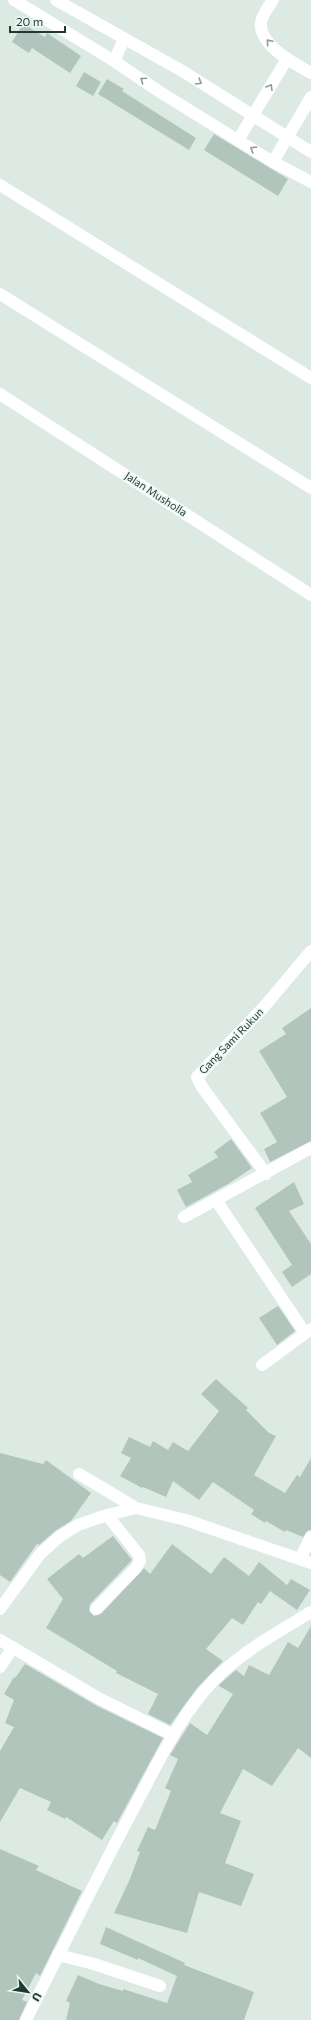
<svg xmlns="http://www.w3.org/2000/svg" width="311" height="2020" font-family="Commissioner,sans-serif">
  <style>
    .building { fill: #b2c5bd }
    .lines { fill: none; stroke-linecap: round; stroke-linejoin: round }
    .street { stroke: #fff; stroke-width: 12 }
    .oneway { stroke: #8e9c98 }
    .labels { text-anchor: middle; stroke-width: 3; stroke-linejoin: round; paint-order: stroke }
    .street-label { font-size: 11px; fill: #1e3a32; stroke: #edf7f2 }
  </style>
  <rect width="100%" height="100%" fill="#ddeae4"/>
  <path class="building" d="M23 24 45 37 47 33 81 56 70 73 32 48 29 53 12 42Z
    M84 72 101 82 93 96 76 86Z
    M107 79 124 89 122 91 196 138 189 150 98 94Z
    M214 134 288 179 278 196 204 150Z
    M311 1008V1141L270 1162 264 1149 277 1142 260 1113 287 1097 259 1051 286 1034 282 1028Z
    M231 1139 252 1168 228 1184 186 1207 177 1190 192 1182 188 1175 218 1157 214 1152Z
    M294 1182 304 1204 289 1211 311 1244V1274L292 1287 282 1272 292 1265 255 1208Z
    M278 1306 295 1331 277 1345 259 1318Z
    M216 1379 248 1408 246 1410 269 1433 276 1436 254 1475 285 1493 297 1475 300 1477 311 1458V1530L307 1531 303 1537 286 1530 285 1532 266 1521 265 1523 251 1514 254 1510 213 1482 199 1500 173 1481 166 1497 143 1487 142 1488 120 1476 131 1458 121 1453 129 1437 150 1447 153 1441 168 1450 173 1442 188 1451 219 1411 201 1394Z
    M0 1453 43 1464 46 1460 91 1493 71 1521 55 1531 39 1545 37 1544 10 1582 0 1575Z
    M113 1536 132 1560 90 1604 89 1611 94 1616 101 1614 144 1568 150 1574 172 1544 211 1574 224 1557 249 1576 259 1562 287 1585 291 1579 310 1590 297 1610 270 1591 261 1604 258 1602 243 1625 232 1618 206 1649 223 1661 197 1688 170 1725 148 1714 158 1694 116 1673 117 1671 46 1628 63 1599 47 1579 79 1554 83 1558Z
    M311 1626V1758L298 1748 272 1786 243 1769 220 1813 241 1821 225 1863 254 1874 241 1906 199 1892 187 1933 114 1913 130 1879 140 1852 137 1851 148 1827 155 1830 171 1791 165 1788 178 1759 170 1755 190 1723 207 1735 233 1694 219 1686 220 1684 236 1670 244 1676 249 1665 269 1675 288 1642 298 1648Z
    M25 1664 97 1706 163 1738 117 1823 114 1821 102 1840 66 1817 65 1819 47 1810 51 1802 20 1788 0 1822V1751L14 1727 5 1723 14 1700 4 1694 14 1677 15 1678Z
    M0 1849 39 1866 36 1870 82 1891 40 1976 36 1973 22 2000 27 2002 19 2020H0Z
    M106 1927 185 1963 184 1965 254 1992 244 2020H66L70 2003 66 2001 78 1975 99 1984 123 1991V1989L167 2003 177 1976 138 1958V1960L100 1944Z"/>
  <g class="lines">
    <path class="street" d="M14 0 114 61 160 92 273 162 311 182
      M56 0 184 72 311 152
      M273 0C269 6 262 15 261 22 258 45 295 64 311 73
      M114 61 124 39
      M238 140 287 59
      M273 162 311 97
      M0 185 311 378
      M0 294 311 488
      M0 394 311 595
      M266 1174 202 1087 197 1077 263 1008 311 951
      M216 1200 305 1333
      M184 1217 311 1148
      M262 1365 311 1329
      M79 1474 136 1508
      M300 1559 311 1537
      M0 1609 40 1554 59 1537 78 1525 107 1515 136 1508 186 1520 311 1563
      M96 1609 136 1568 140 1561 139 1555 107 1515
      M0 1640 100 1699 173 1735
      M0 1667 13 1647
      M58 1955 94 1964 160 1986
      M26 2020C62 1948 98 1875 136 1804 159 1761 180 1715 215 1679 243 1651 278 1632 311 1612"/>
  </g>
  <defs><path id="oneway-chevron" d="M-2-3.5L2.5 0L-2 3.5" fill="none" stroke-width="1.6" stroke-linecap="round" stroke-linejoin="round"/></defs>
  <g class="oneway">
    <use href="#oneway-chevron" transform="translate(269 42) rotate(-131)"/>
    <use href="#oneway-chevron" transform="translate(143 80) rotate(-146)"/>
    <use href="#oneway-chevron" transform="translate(199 82) rotate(31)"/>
    <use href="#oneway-chevron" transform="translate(270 87) rotate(-59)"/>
    <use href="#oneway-chevron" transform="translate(253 149) rotate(-148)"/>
  </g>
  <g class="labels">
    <g class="street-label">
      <text transform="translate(156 494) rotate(33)" y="4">Jalan Musholla</text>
      <text transform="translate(231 1041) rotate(-46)" y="4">Gang Sami Rukun</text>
    </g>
  </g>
  <g transform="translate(28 1992) rotate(120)" stroke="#edf7f2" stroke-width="3" paint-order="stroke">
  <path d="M0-3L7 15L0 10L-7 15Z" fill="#1e3a32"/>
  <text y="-6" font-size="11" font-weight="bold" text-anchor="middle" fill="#1e3a32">U</text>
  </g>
  <path d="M10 26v6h55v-6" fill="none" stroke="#1e3a32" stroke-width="2"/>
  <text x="16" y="26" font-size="12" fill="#1e3a32" stroke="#edf7f2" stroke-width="3" paint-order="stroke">20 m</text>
</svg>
